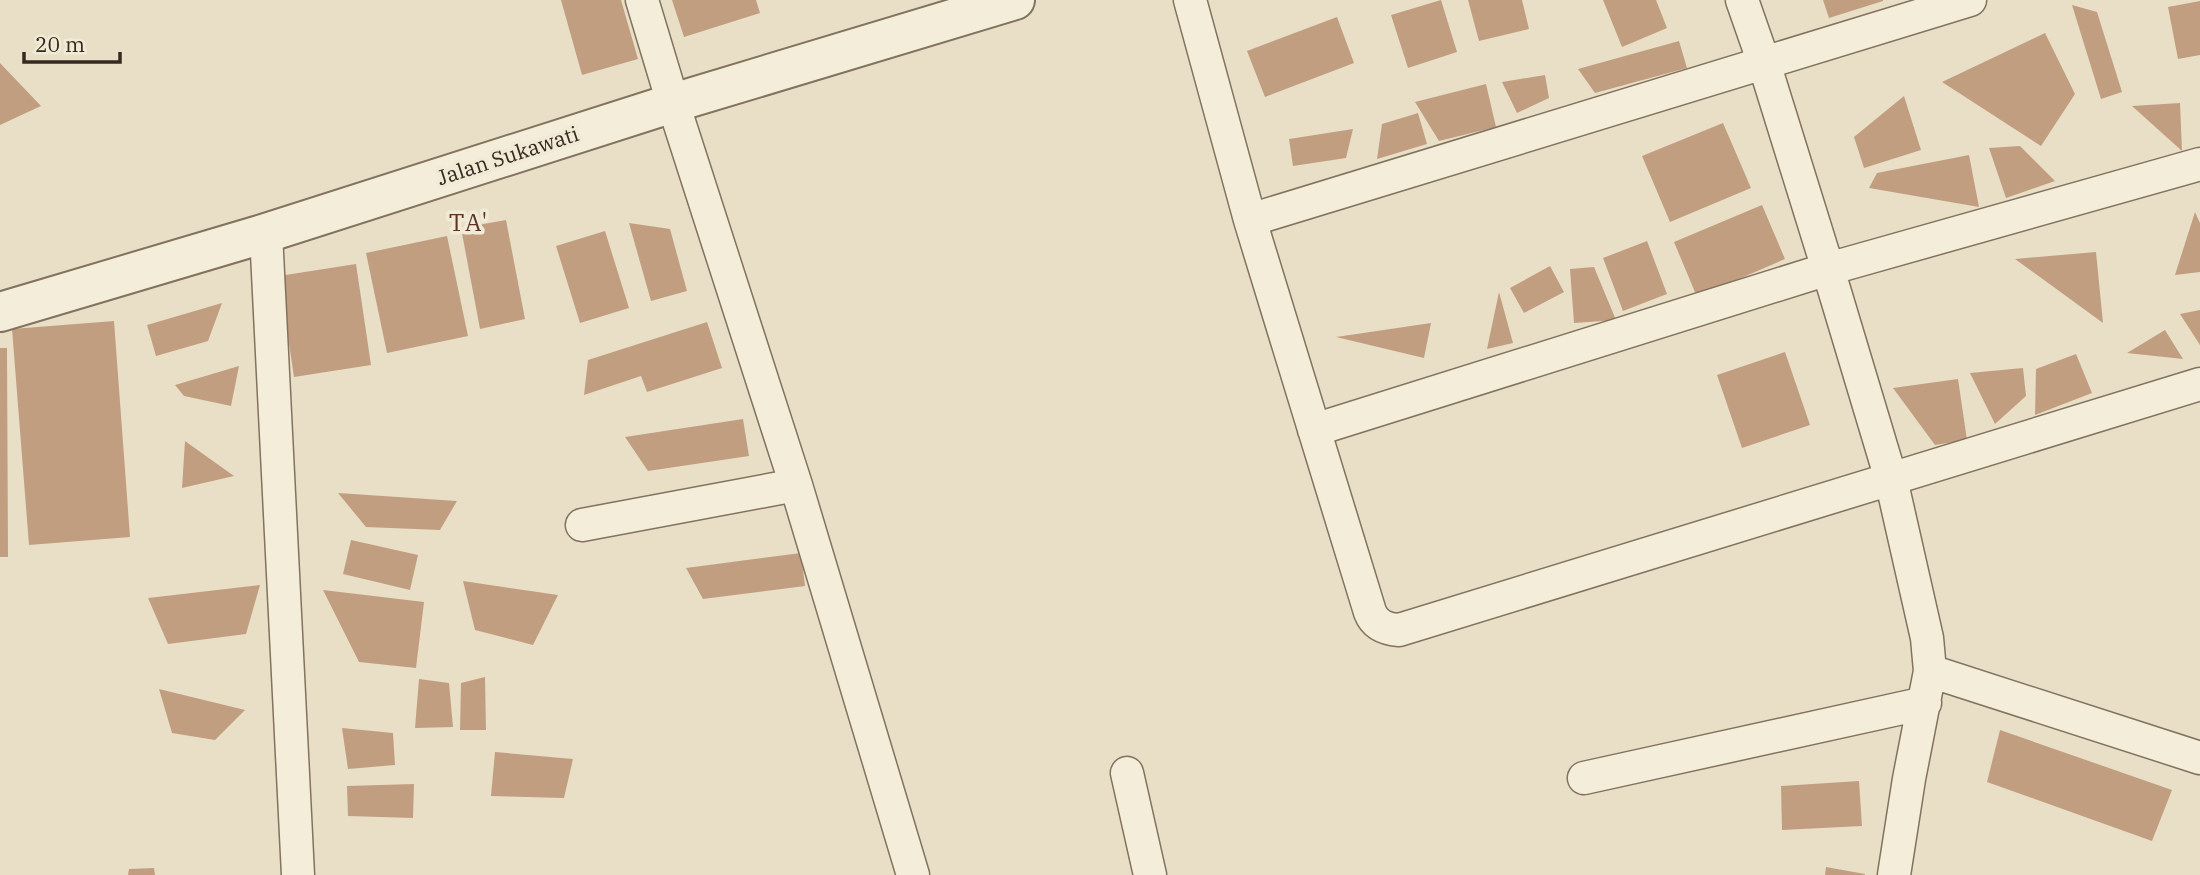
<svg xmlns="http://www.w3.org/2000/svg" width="2200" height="875" font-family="'IBM Plex Serif',serif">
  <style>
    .building { fill: #c29e81 }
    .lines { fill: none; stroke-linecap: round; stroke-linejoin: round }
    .minor-casing { stroke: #82725e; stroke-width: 35 }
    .tertiary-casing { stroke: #82725e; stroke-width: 42 }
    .minor { stroke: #f4edd9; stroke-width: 32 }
    .tertiary { stroke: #f4edd9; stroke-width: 38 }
    .labels { text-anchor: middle; stroke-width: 7; stroke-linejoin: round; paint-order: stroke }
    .street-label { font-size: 21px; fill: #342a20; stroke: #f1ead5 }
    .quarter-label { font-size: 24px; letter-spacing: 2px; fill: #5b3225; stroke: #f1ead5 }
  </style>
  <rect width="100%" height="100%" fill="#e9dfc7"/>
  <path class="building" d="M561 0H621L638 59 582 75Z
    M672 0H756L760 13 684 37Z
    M1441 0 1457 52 1408 68 1391 15Z
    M1468 0H1522L1529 29 1479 41Z
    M1603 0H1656L1667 28 1622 47Z
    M1823 0H1883V1L1829 18Z
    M2200 1V55L2178 59 2168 7Z
    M2072 5 2097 12 2122 92 2101 99Z
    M1337 17 1354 63 1265 97 1247 51Z
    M2045 33 2075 94 2041 146 1942 82Z
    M1679 41 1687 68 1595 93 1578 69Z
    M0 63 41 106 0 125Z
    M1545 75 1549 98 1517 113 1502 82Z
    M1486 84 1496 127 1439 141 1415 102Z
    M1904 96 1921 150 1864 168 1854 137Z
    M2180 103 2182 151 2132 106Z
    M1418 113 1427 144 1377 159 1382 124Z
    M1723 123 1751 188 1670 222 1642 156Z
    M1353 129 1346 158 1293 166 1289 139Z
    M2020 146 2055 181 2006 198 1989 148Z
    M1969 155 1979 207 1869 188 1877 173Z
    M1762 205 1785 259 1697 297 1674 242Z
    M2195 212 2200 223V272L2175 275Z
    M506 220 525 319 480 329 461 228Z
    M629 223 670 229 687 291 651 301Z
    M605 231 629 308 580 323 556 246Z
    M447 236 468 336 387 353 366 253Z
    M1647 241 1667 294 1623 311 1603 258Z
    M2096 252 2103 323 2015 259Z
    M356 264 371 365 294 377 279 276Z
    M1550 266 1564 292 1524 313 1510 288Z
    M1594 267 1616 320 1574 323 1570 269Z
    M1499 292 1513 343 1487 349Z
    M222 303 208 341 156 356 147 325Z
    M2200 310V345L2180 314Z
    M114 321 130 537 29 545 12 329Z
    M707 322 722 368 647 392 641 376 584 395 588 360Z
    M1431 323 1424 358 1336 337Z
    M2165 330 2183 359 2127 353Z
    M0 348H7L8 557H0Z
    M1785 352 1810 425 1742 448 1717 375Z
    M2076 354 2092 393 2035 415 2036 369Z
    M239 366 231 406 184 396 175 385Z
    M2023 368 2026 396 1995 424 1970 373Z
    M1958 379 1967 440 1935 445 1893 388Z
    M743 419 749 456 648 471 625 437Z
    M185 441 234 476 182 488Z
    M338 493 457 501 440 530 366 527Z
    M351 540 418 555 410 590 343 574Z
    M801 553 805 586 703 599 686 568Z
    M463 581 558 595 533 645 475 630Z
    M260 585 246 634 168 644 148 598Z
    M323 590 424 602 416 668 359 662Z
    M485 677 486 730H460L461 683Z
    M419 679 449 683 453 727 415 728Z
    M159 689 245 710 215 740 172 733Z
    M342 728 393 733 395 765 348 769Z
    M2000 730 2172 790 2152 841 1987 782Z
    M495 752 573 759 564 798 491 796Z
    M1859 781 1862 826 1782 830 1781 786Z
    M414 784 413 818 348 816 347 786Z
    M1826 867 1865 874V875H1825Z
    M154 868 155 875H128L129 869Z"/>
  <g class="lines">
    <defs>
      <path id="minor" d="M642 0 673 103 796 485 913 875
        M1190 0 1250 220 1370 612C1375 625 1386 629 1399 630L2200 384
        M1742 0 1764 63 1828 269 1891 479 1927 638 1930 671 1909 779 1894 875
        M1250 220 1970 0
        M266 233 298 875
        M1314 430 1828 269 2200 164
        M582 525 796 485
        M1930 671 2200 758
        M1127 773 1150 875
        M1584 778 1925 703"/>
      <path id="tertiary" d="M0 312 266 233 673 103 1015 0"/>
    </defs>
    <use href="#minor" class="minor-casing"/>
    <use href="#tertiary" class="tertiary-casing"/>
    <use href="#minor" class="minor"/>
    <use href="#tertiary" class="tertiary"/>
  </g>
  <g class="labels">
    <g class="street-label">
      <text transform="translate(508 156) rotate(-18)" y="7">Jalan Sukawati</text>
    </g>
    <g class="quarter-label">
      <text x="469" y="231">TA'</text>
    </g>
  </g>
  <path d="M24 52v10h96v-10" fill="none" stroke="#342a20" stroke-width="3.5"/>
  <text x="35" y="52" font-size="21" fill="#342a20" stroke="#f1ead5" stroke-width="5" paint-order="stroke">20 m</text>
</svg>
